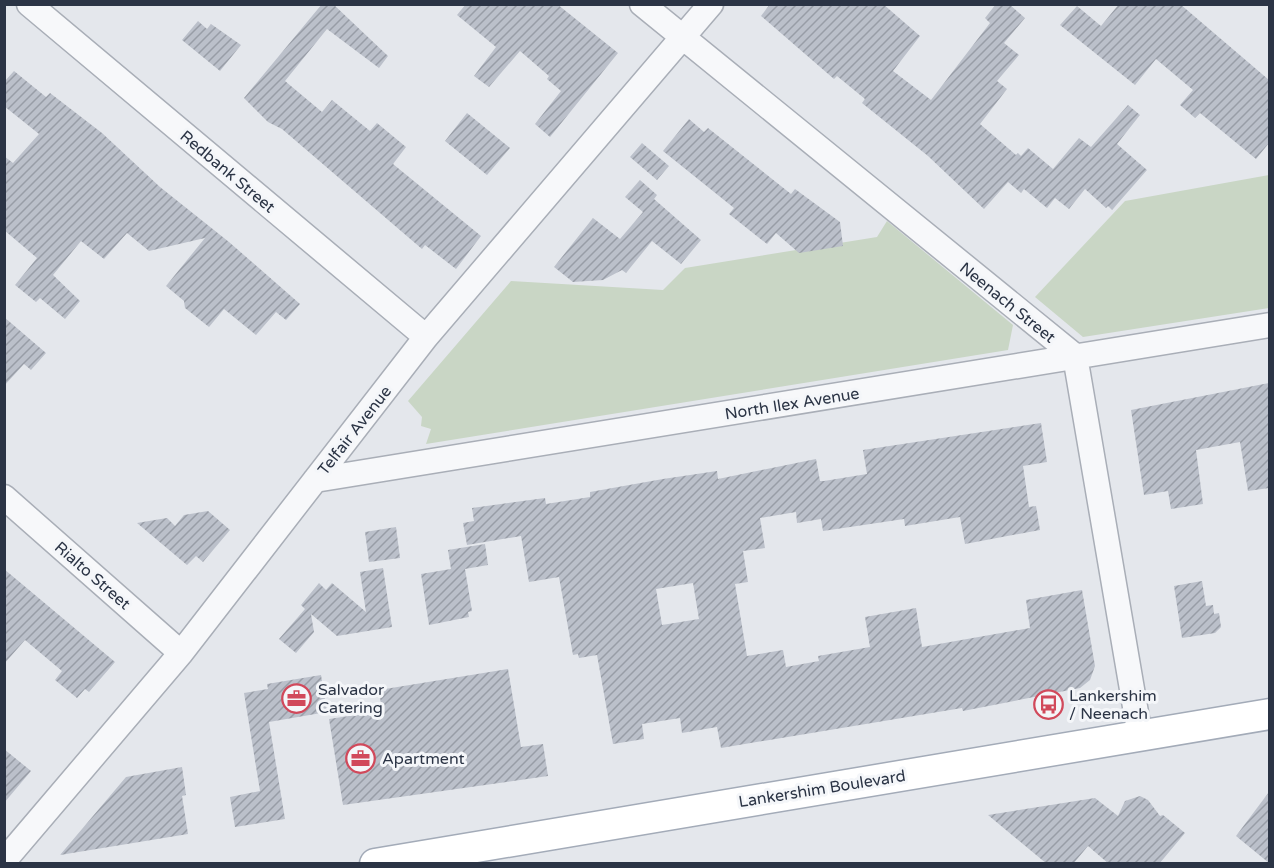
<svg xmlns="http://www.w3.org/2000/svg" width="1274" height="868" font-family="'Varela Round',sans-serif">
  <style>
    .grass { fill: #c9d6c5 }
    .building { fill: url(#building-hatch); fill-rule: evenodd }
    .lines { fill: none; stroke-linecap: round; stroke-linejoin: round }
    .minor-casing { stroke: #a9aeb7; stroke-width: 27 }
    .major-casing { stroke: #a3abb8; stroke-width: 33 }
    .minor { stroke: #f7f8fa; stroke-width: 24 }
    .major { stroke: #fff; stroke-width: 30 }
    .labels { text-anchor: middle; stroke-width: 6; stroke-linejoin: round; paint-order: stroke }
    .street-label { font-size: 16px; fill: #2b3445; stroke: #f4f6f9 }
    .poi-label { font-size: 16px; fill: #2b3445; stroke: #f4f6f9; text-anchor: start }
  </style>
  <defs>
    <pattern id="building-hatch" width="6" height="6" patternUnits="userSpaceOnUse" patternTransform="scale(1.5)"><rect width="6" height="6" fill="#bbc0ca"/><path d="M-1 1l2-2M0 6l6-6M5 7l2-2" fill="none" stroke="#989da6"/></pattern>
  </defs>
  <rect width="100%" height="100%" fill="#e4e7ec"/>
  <path class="grass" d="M1269 175V308L1083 337 1035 297 1125 201Z
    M887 221 1013 325 1008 350 426 444 431 429 421 426 422 417 408 401 511 281 663 290 685 268 877 237Z"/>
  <path class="building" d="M322 4H333L388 56 379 68 327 29 285 81 322 112 332 100 370 131 377 123 406 147 393 164 481 236 456 269 425 245 422 249 282 129 268 122 244 98Z
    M466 4H557L618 53 550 137 535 124 561 91 547 79 549 76 520 51 489 87 474 76 496 47 457 15Z
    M770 4H883L920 36 893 71 931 100 990 23 985 18 996 4H1009L1025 18 1004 43 1019 55 997 81 1007 89 980 124 1016 155 1018 153 1021 156 1028 148 1053 169 1079 138 1091 147 1128 105 1140 115 1117 144 1147 170 1112 210 1108 206 1106 208 1085 189 1069 209 1055 198 1047 208 1024 189 1021 193 1008 182 984 209 928 156 862 103 865 99 837 76 834 79 761 16Z
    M1119 4H1180L1269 80V143L1256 159 1200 113 1195 118 1180 105 1193 90 1156 59 1135 85 1060 25 1077 6 1101 26Z
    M198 21 207 29 211 24 241 45 220 71 182 40Z
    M14 71 46 97 50 93 102 133 160 187 229 242 300 304 286 320 276 312 256 335 224 309 209 327 185 308 184 301 166 286 205 238 149 251 127 233 104 259 81 241 53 275 80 301 65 319 40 298 36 302 15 285 37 258 4 230V156L13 163 39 134 4 106V82Z
    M467 113 510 148 487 175 445 141Z
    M689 119 704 132 708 128 791 194 795 189 840 222 843 246 799 253 776 233 767 244 729 214 734 208 663 151Z
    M642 143 669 166 657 180 630 157Z
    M640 180 657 195 654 199 701 240 681 264 652 241 626 273 622 270 603 280 573 282 554 267 593 218 620 239 643 212 625 197Z
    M4 317 46 353 31 370 24 364 4 386Z
    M1269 383V488L1248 491 1240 442 1196 450 1203 504 1171 509 1168 491 1144 495 1131 410Z
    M1041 423 1047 462 1023 466 1029 507 1036 506 1040 530 965 544 960 517 905 526 904 519 823 531 821 519 797 523 796 512 760 518 765 548 743 551 748 582 735 584 747 656 783 650 786 667 819 661 818 656 870 647 865 617 916 608 922 647 1030 628 1026 600 1082 590 1095 666 1090 680 1080 688 963 711 962 708 721 748 717 727 682 733 680 718 642 724 644 739 613 744 597 655 579 658 578 654 573 655 559 577 529 582 521 536 467 545 463 523 474 521 472 508 545 498 546 504 590 497V492L663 479 717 471 718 479 816 459 820 481H824L867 474 863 450ZM693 583 699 619 662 625 656 589Z
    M208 511 230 530 203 562 196 556 187 565 137 523 167 518 175 526 184 515Z
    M396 527 400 558 369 562 365 532Z
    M485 544 488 565 465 569 472 611 468 612 469 617 429 625 421 574 451 569 448 550Z
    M383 568 392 627 337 636 311 614 314 632 296 653 279 639 305 609 301 605 319 583 326 590 332 583 366 612 360 572Z
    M4 569 115 662 89 692 85 689 77 698 55 680 62 671 25 640 4 664Z
    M1202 581 1206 606 1213 605 1214 614 1219 613 1221 627 1215 633 1182 638 1174 586Z
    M508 669 521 747 543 744 548 776 343 805 329 719 382 711 379 690Z
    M321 675 327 712 269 722 285 819 235 827 230 797 260 791 244 693 268 689 267 684Z
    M4 749 31 771 4 803Z
    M182 767 186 795 182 796 188 834 60 855 126 777Z
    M1269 792V863L1236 836Z
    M1140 796 1148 800 1160 816 1163 815 1185 833 1159 864H1109L1088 846 1073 864H1047L988 815 1095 798 1118 816 1125 801Z"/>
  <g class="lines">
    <defs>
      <path id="minor" d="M29 4 426 337
        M642 4 1075 356 1140 736
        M315 480 1270 325
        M4 497 181 653
        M4 861 181 653 426 337 711 4"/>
      <path id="major" d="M375 864 1270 714"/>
    </defs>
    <use href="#minor" class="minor-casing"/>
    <use href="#major" class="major-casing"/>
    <use href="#minor" class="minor"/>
    <use href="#major" class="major"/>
  </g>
  <defs>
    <symbol id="office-ring" viewBox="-11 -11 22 22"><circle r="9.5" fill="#f4f6f9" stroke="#d1495b" stroke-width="1.5"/><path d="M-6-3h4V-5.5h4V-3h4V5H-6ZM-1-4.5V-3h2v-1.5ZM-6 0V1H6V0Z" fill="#d1495b"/></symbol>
    <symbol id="bus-ring" viewBox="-11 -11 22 22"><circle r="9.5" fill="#f4f6f9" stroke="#d1495b" stroke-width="1.5"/><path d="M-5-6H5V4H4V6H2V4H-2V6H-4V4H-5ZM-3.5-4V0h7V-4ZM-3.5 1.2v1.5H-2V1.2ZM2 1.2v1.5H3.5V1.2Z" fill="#d1495b"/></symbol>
  </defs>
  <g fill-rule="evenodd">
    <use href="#office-ring" x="280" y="682" width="33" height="33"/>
    <use href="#bus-ring" x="1032" y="688" width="33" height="33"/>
    <use href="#office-ring" x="344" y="742" width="33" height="33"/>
  </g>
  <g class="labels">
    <g class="street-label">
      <text transform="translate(228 171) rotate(40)" y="6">Redbank Street</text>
      <text transform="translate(1008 302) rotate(39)" y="6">Neenach Street</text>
      <text transform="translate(792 403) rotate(-9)" y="6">North Ilex Avenue</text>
      <text transform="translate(354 430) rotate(-52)" y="6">Telfair Avenue</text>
      <text transform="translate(93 575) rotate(41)" y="6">Rialto Street</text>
      <text transform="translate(822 788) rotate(-9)" y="6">Lankershim Boulevard</text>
    </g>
    <g class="poi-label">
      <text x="318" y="695">Salvador<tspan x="318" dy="18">Catering</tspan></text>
      <text x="1069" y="701">Lankershim<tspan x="1069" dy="18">/ Neenach</tspan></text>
      <text x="382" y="764">Apartment</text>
    </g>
  </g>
  <rect width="1274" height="868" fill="none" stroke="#2b3445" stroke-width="12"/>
</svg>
